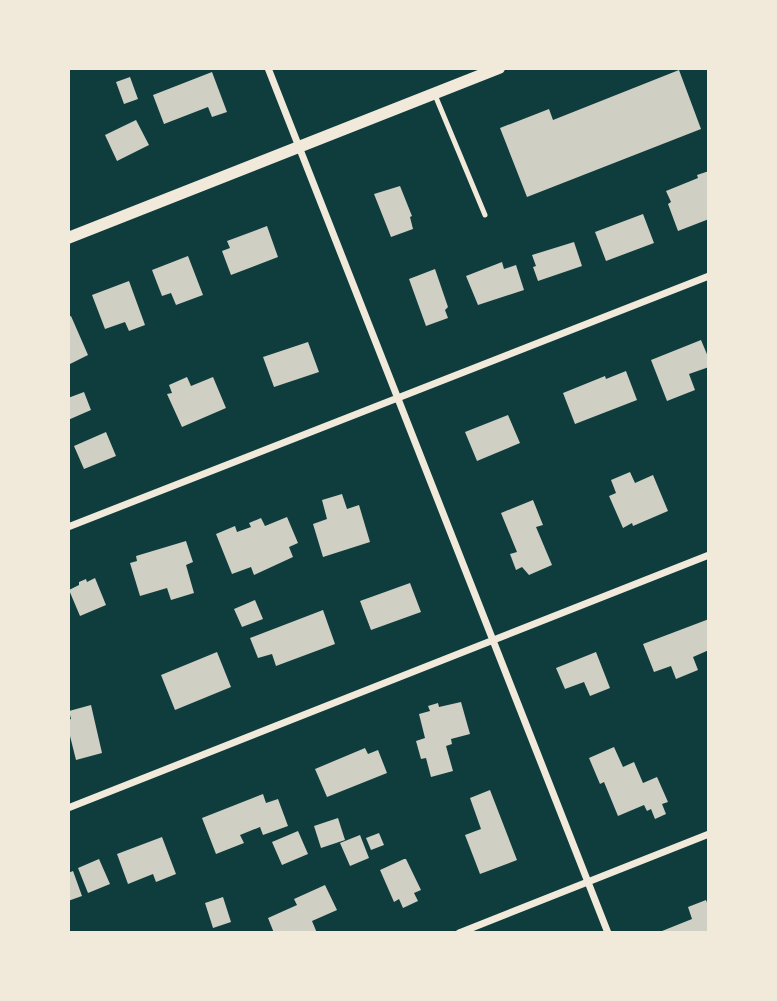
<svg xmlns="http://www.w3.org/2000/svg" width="777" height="1001" font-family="'PT Sans Narrow',sans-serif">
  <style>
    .building { fill: #cfcfc3 }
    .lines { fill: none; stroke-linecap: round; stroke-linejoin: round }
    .service { stroke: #f1e9da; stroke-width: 5 }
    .minor { stroke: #f1e9da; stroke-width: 7 }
    .tertiary { stroke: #f1e9da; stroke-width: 12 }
  </style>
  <rect width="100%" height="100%" fill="#0f3d3e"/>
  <path class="building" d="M679 70 701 129 527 197 500 128 549 109 553 120Z
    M212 72 227 112 212 117 208 107 164 124 153 95Z
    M130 77 138 99 124 104 116 82Z
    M136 120 149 145 117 161 105 135Z
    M709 171V219L678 231 668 204 671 202 666 191 698 178 697 175Z
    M400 186 412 216 410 217 413 229 391 237 374 194Z
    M643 214 654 243 606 261 595 232Z
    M267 226 278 257 231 275 222 251 230 248 227 241Z
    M574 242 582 266 538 281 533 267 536 266 532 255Z
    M188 256 203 295 176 305 171 293 162 296 152 270Z
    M502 262 504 269 516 265 524 290 478 305 466 276Z
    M435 269 448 307 445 310 448 318 426 326 409 279Z
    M129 281 145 325 129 331 125 322 105 329 92 295Z
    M71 316 88 355 68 365V317Z
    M701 340 709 359V367L689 374 695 390 667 401 651 360Z
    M308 342 319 372 274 387 263 357Z
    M626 371 637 400 575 424 563 393 605 376 606 379Z
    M187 377 191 386 213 377 226 408 182 427 167 394 172 393 169 385Z
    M84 392 91 410 68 420V398Z
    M508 415 520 443 477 461 465 432Z
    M106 432 116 456 84 469 74 446Z
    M630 472 635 483 653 475 668 511 633 526 632 523 623 528 609 496 616 493 611 480Z
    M342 494 347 509 359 505 370 542 323 557 313 524 327 519 322 500Z
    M533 500 543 525 536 527 552 565 529 575 522 567 516 570 510 554 517 552 501 513Z
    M287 517 298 543 289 547 293 557 254 575 251 567 232 574 216 534 235 526 237 532 251 527 249 523 261 518 265 526Z
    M186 541 193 562 186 565 194 593 171 600 167 588 140 596 130 563 137 561 136 556Z
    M95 578 106 605 80 616 69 590 79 585V582L86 579 87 582Z
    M410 583 421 612 371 630 360 601Z
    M255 600 263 619 242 627 234 609Z
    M323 610 335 644 276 666 272 654 258 658 250 638Z
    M709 619V650L693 657 698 670 676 679 671 666 654 672 643 644Z
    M217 652 231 687 175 710 161 675Z
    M596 652 610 688 590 696 584 682 565 689 556 668Z
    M461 702 470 734 451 739 452 744 446 746 453 771 431 777 426 758 421 759 416 741 425 738 419 714 430 711 428 706 438 703 439 707Z
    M91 705 102 753 76 760 68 728V720L71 719 69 711Z
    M614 747 623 767 634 762 643 783 657 777 668 802 662 804 666 814 655 819 651 809 647 811 644 805 618 816 604 782 600 784 589 758Z
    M365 748 368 754 378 750 387 773 327 797 315 769Z
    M490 790 517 860 480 874 465 835 481 829 470 798Z
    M263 794 266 803 278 799 288 826 263 835 260 827 240 835 244 843 216 854 202 818Z
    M338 818 345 840 321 848 314 826Z
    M298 831 308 854 282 865 272 842Z
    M379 833 384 845 371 850 366 838Z
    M360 835 369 858 350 866 340 843Z
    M162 837 176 874 156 882 153 874 128 884 117 854Z
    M99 859 110 884 88 893 78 868Z
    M404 859H406L421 890 414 893 418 901 403 908 399 899 394 902 380 870Z
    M73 871 82 896 68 901V873Z
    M325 885 337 910 312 921 317 933H274L268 918 297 905 294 899Z
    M223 897 231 922 213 928 205 903Z
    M706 900 709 908V933H657L692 919 688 907Z"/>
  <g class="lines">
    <path class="service" d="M435 95 485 215"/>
    <path class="minor" d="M268 68 608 933
      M68 527 709 276
      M68 808 709 555
      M459 933 709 834"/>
    <path class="tertiary" d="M68 238 499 68"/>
  </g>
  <rect width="777" height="1001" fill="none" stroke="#f1e9da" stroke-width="140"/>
</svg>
